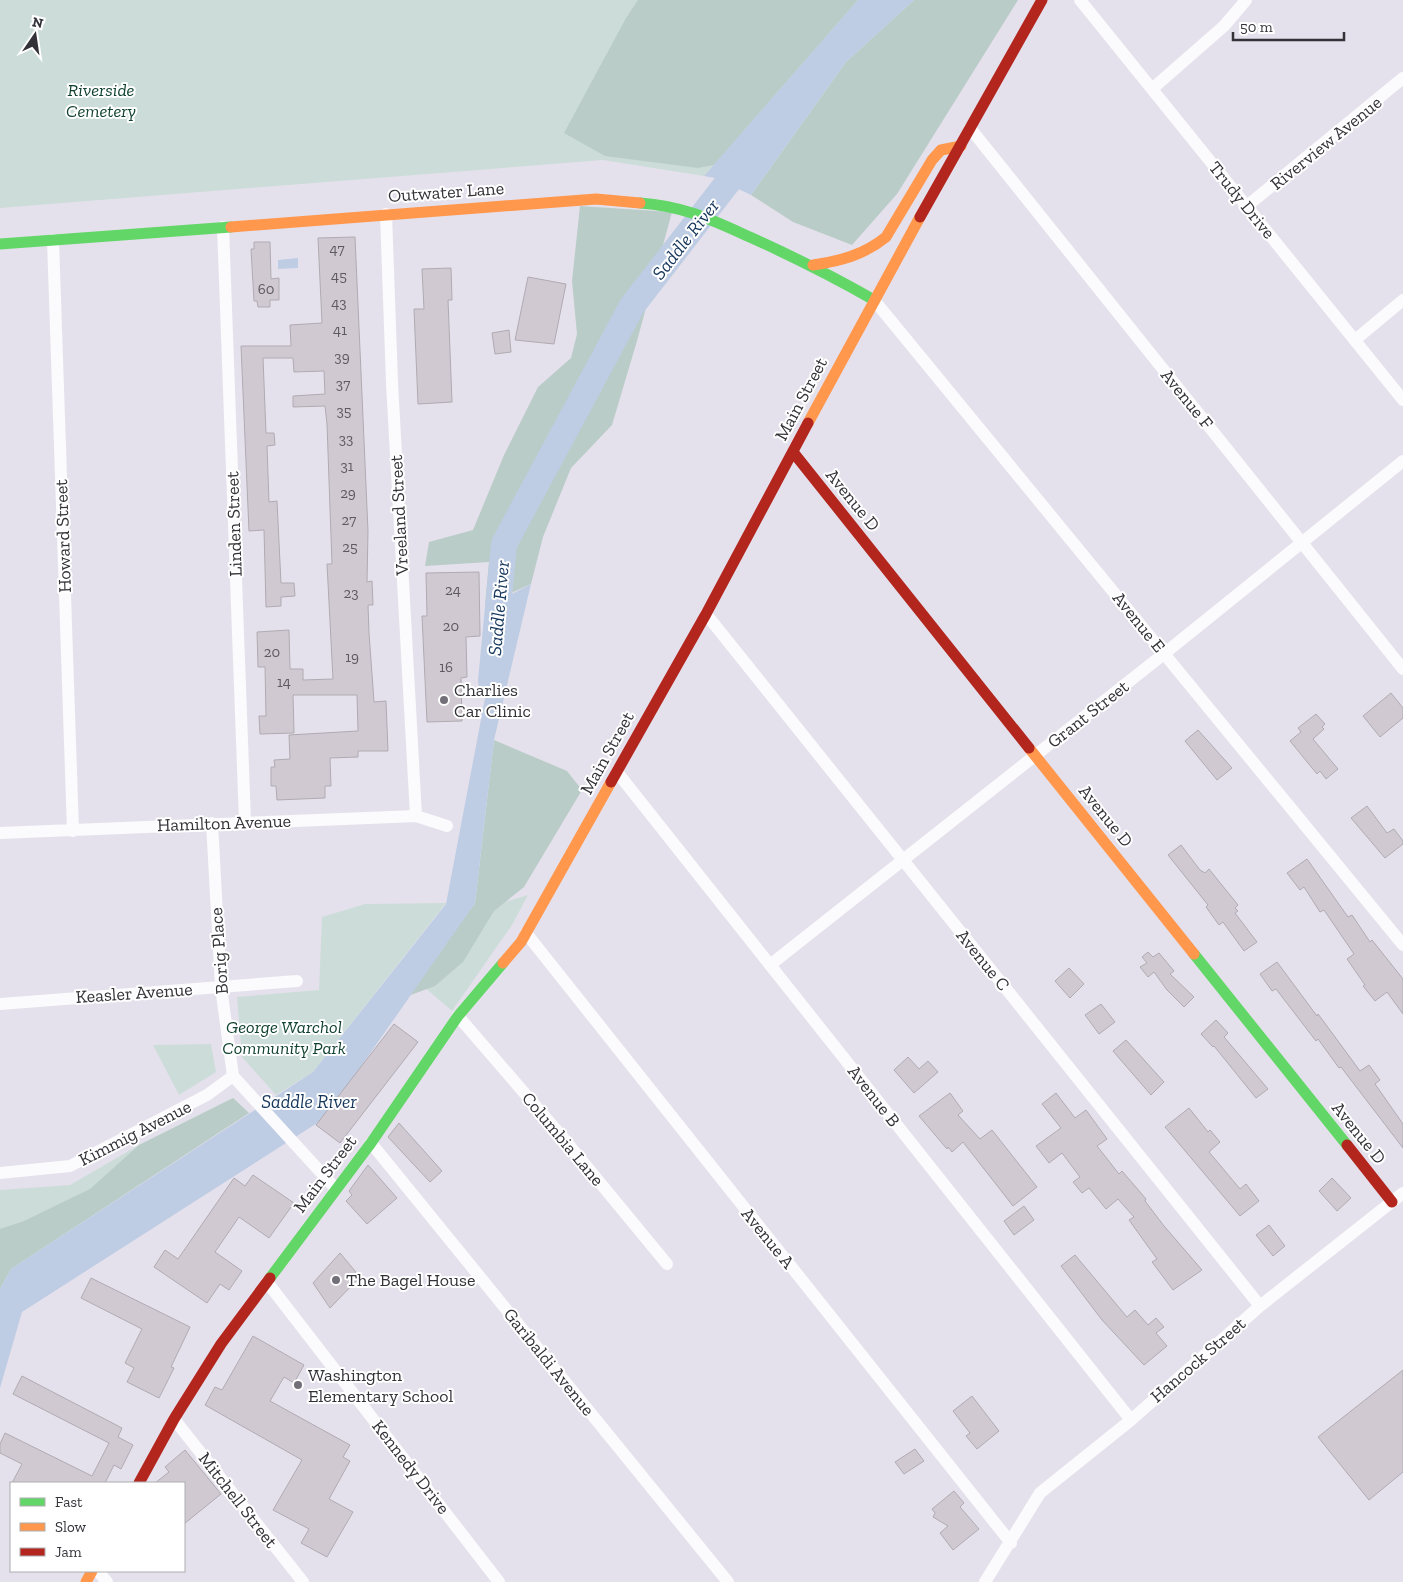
<svg xmlns="http://www.w3.org/2000/svg" width="1403" height="1582" font-family="'Zilla Slab',serif">
  <style>
    .green { fill: #ccddd9 }
    .forest { fill: #baccc8 }
    .water { fill: #becde4 }
    .lines { fill: none; stroke-linecap: round; stroke-linejoin: round }
    .river { stroke: #becde4; stroke-width: 26 }
    .building { fill: #d0c9d2; stroke: #b0abb2 }
    .street { stroke: #fbfafc; stroke-width: 12 }
    .fast { stroke: #63d668; stroke-width: 11 }
    .slow { stroke: #ff974d; stroke-width: 11 }
    .jam { stroke: #b3261e; stroke-width: 11 }
    .poi-dot { fill: #726f78; stroke: #fff; stroke-width: 2 }
    .labels { text-anchor: middle; stroke-width: 4; stroke-linejoin: round; paint-order: stroke }
    .number-label { font-size: 15px; fill: #5d5961 }
    .park-label { font-size: 18px; font-style: italic; fill: #114230; stroke: #fff }
    .street-label { font-size: 18px; fill: #343239; stroke: #fff }
    .poi-label { font-size: 18px; fill: #343239; stroke: #fff; text-anchor: start }
    .water-label { font-size: 19px; font-style: italic; fill: #16375c; stroke: #fff }
  </style>
  <rect width="100%" height="100%" fill="#e5e1ec"/>
  <path class="green" d="M0 0H858L704 176 603 160 0 208Z
    M528 895 512 925 452 1011 423 986 491 906Z
    M446 903 313 1072 276 1095 242 1057 237 997 319 990 322 917 365 904Z
    M211 1044 216 1072 179 1095 153 1045Z
    M233 1098 249 1113 0 1270V1190L70 1185 139 1145Z"/>
  <path class="forest" d="M638 0H858L714 165 698 168 605 156 564 133 626 18Z
    M914 0H1018L897 194 852 245 793 222 751 195 846 62Z
    M580 206 672 212 637 341 612 425 571 468 543 537 531 584 485 605 489 562 425 566 429 542 473 530 504 455 538 387 571 358 577 334 572 281Z
    M494 740 567 771 582 790 524 887 494 911 463 962 435 986 408 996 475 903Z
    M233 1098 249 1113 11 1269 0 1289V1229L24 1221 90 1189 139 1145Z"/>
  <path class="water" d="M858 0H914L846 62 751 195 715 178 704 176Z
    M298 258V268L278 269V260Z
    M531 584 494 740 475 903 325 1118 22 1312 0 1388V1289L11 1269 313 1072 446 904 504 598Z"/>
  <g class="lines">
    <path class="river" d="M491 681 504 544 632 306 749 155"/>
  </g>
  <path class="building" d="M355 237 368 531 367 582 372 581 373 605H368L369 633 374 702 386 701 388 751H358V757L330 758 331 786H325V798L277 800 276 786H271V767H275L274 760 290 759 289 735 358 731 357 695H293L294 733 260 734 259 716H266L265 667H258L257 632 289 630 290 669H303V680L333 679 327 564H332L327 424 325 406 293 407V396L325 394 324 371 294 372 293 358H263L266 433H274L275 445 267 446 269 502 277 501 281 583H294L295 596 281 597V606L266 607 264 530 249 531 241 346H291L290 325 322 323 318 238Z
    M254 242H270L271 279 279 278V300H270V307H258L257 301H254L251 249H254Z
    M451 268 452 300H448L452 402 418 404 414 309H424L422 269Z
    M528 277 566 284 554 344 515 340Z
    M509 330 511 352 495 354 492 333Z
    M479 572 480 636 466 637 467 677 461 678 462 721 427 722 422 616H427L426 573Z
    M1391 693 1403 708V718L1380 737 1363 716Z
    M1316 714 1325 724 1322 727 1324 729 1313 739 1338 769 1326 779 1320 771 1317 774 1290 741 1301 732 1298 728Z
    M1198 730 1232 768 1217 780 1185 741Z
    M1367 806 1387 833 1394 829 1403 841V844L1385 858 1351 818Z
    M1181 845 1200 870 1205 873 1209 869 1238 905 1235 908 1238 911 1235 913 1257 942 1244 951 1223 922 1219 925 1206 907 1208 905 1168 855Z
    M1307 859 1348 917 1352 915 1370 942 1372 940 1403 979V1014L1387 992 1375 1001 1363 986 1365 985 1347 959 1354 954 1324 910 1320 912 1304 887 1300 890 1287 873Z
    M1148 952 1153 957 1159 953 1174 971 1170 974 1194 997 1184 1007 1167 990 1154 972 1148 977 1140 967 1147 963 1142 957Z
    M1277 962 1317 1016 1318 1014 1324 1022 1360 1071 1369 1065 1380 1080 1375 1084 1403 1124V1148L1341 1067 1339 1068 1318 1039 1316 1041 1276 989 1272 991 1260 974Z
    M1069 968 1084 984 1070 998 1055 981Z
    M1101 1004 1115 1022 1099 1034 1085 1015Z
    M1216 1020 1228 1033 1224 1037 1268 1089 1256 1098 1214 1046 1213 1047 1201 1034Z
    M394 1024 418 1042 340 1143 316 1125Z
    M1126 1040 1164 1082 1151 1095 1113 1051Z
    M908 1057 919 1069 928 1061 938 1072 914 1093 894 1070Z
    M950 1093 963 1111 958 1115 980 1139 992 1130 1037 1187 1013 1206 963 1142 952 1152 948 1147 947 1149 919 1116Z
    M1056 1093 1075 1118 1086 1110 1107 1139 1097 1146 1119 1174 1122 1171 1146 1199 1145 1201 1164 1226 1202 1270 1173 1290 1152 1262 1157 1259 1129 1220 1134 1217 1118 1199 1106 1209 1089 1188 1082 1193 1073 1182 1080 1177 1062 1153 1049 1163 1036 1146 1061 1128 1042 1104Z
    M1189 1108 1208 1132 1210 1130 1220 1142 1209 1152 1240 1189 1246 1184 1259 1201 1240 1216 1165 1127Z
    M399 1123 442 1171 430 1182 388 1137Z
    M368 1165 397 1198 367 1224 346 1201 352 1195 349 1191Z
    M253 1175 294 1203 269 1238 239 1217 215 1252 242 1271 229 1290 220 1284 207 1303 154 1267 165 1250 178 1259 234 1178 245 1186Z
    M1332 1178 1351 1198 1337 1211 1319 1191Z
    M1024 1206 1034 1220 1014 1235 1004 1221Z
    M1269 1225 1285 1246 1273 1256 1256 1235Z
    M340 1253 360 1277 330 1308 313 1283Z
    M1075 1255 1127 1317 1135 1310 1148 1325 1156 1318 1164 1327 1156 1333 1167 1346 1144 1365 1102 1320 1061 1266Z
    M91 1278 190 1327 171 1367 174 1368 159 1398 127 1382 134 1368 125 1363 142 1329 81 1298Z
    M253 1336 304 1365 294 1383 284 1377 270 1401 350 1445 343 1457 350 1461 329 1499 353 1512 327 1557 301 1543 309 1529 273 1510 302 1460 205 1405 215 1387 222 1390Z
    M1403 1370V1472L1369 1500 1318 1437Z
    M22 1376 122 1428 118 1437 133 1445 121 1469 114 1465 105 1483H12L22 1464 0 1453V1444L5 1433 92 1476 109 1443 13 1394Z
    M972 1396 999 1431 977 1449 966 1436 970 1433 953 1411Z
    M915 1449 924 1461 904 1474 895 1462Z
    M185 1450 221 1494 184 1524V1483H155L169 1472 165 1467Z
    M954 1491 964 1503 960 1507 979 1529 953 1550 940 1533 948 1526 933 1517 935 1513 932 1509Z"/>
  <g class="lines">
    <path class="street" d="M1080 0 1403 400
      M1152 89 1224 26 1246 0
      M970 128 1403 669
      M1247 206 1403 78
      M386 214 392 383 416 816
      M223 227 245 822
      M53 240 73 831
      M874 300 1403 945
      M1355 340 1403 300
      M706 614 1260 1306
      M617 772 1131 1420
      M212 823 221 987 233 1076 336 1189
      M0 833 416 816 447 826
      M526 933 1011 1543
      M770 965 1165 653 1403 461
      M0 1004 297 981
      M458 1016 564 1139 667 1264
      M371 1143 728 1582
      M0 1173 70 1166 207 1095 233 1076
      M267 1282 499 1582
      M174 1419 303 1582
      M98 1571 107 1582
      M985 1582 1040 1493 1131 1420 1260 1306 1403 1193"/>
    <path class="fast" d="M640 203C684 206 712 220 752 238 794 257 834 277 874 300
      M0 244 231 227
      M1194 954 1347 1145
      M270 1278 371 1143 458 1016 503 963"/>
    <path class="slow" d="M231 227 596 199 640 203
      M813 265C840 261 864 255 886 237L932 160 941 150 961 146
      M808 423 920 217
      M1029 748 1194 954
      M503 963 521 942 611 782
      M86 1582 92 1571"/>
    <path class="jam" d="M920 217 1042 0
      M793 452 1029 748
      M611 782 706 614 808 423
      M1347 1145 1392 1202
      M139 1483 174 1419 221 1344 270 1278"/>
  </g>
  <g class="poi-dot">
    <circle cx="444" cy="700" r="5"/>
    <circle cx="336" cy="1280" r="5"/>
    <circle cx="298" cy="1385" r="5"/>
  </g>
  <g class="labels">
    <g class="number-label">
      <text x="337" y="254">47</text>
      <text x="339" y="281">45</text>
      <text x="266" y="294">60</text>
      <text x="339" y="308">43</text>
      <text x="340" y="335">41</text>
      <text x="342" y="362">39</text>
      <text x="343" y="389">37</text>
      <text x="344" y="416">35</text>
      <text x="346" y="444">33</text>
      <text x="347" y="471">31</text>
      <text x="348" y="498">29</text>
      <text x="349" y="525">27</text>
      <text x="350" y="552">25</text>
      <text x="453" y="595">24</text>
      <text x="351" y="598">23</text>
      <text x="451" y="631">20</text>
      <text x="272" y="657">20</text>
      <text x="352" y="662">19</text>
      <text x="446" y="672">16</text>
      <text x="284" y="687">14</text>
    </g>
    <g class="park-label">
      <text x="101" y="96">Riverside<tspan x="101" dy="21">Cemetery</tspan></text>
      <text x="284" y="1033">George Warchol<tspan x="284" dy="21">Community Park</tspan></text>
    </g>
    <g class="street-label">
      <text transform="translate(1326 143) rotate(-39)" y="6">Riverview Avenue</text>
      <text transform="translate(446 192) rotate(-4)" y="6">Outwater Lane</text>
      <text transform="translate(1242 200) rotate(51)" y="6">Trudy Drive</text>
      <text transform="translate(801 399) rotate(-62)" y="6">Main Street</text>
      <text transform="translate(1187 399) rotate(51)" y="6">Avenue F</text>
      <text transform="translate(853 500) rotate(51)" y="6">Avenue D</text>
      <text transform="translate(399 515) rotate(-93)" y="6">Vreeland Street</text>
      <text transform="translate(234 524) rotate(-92)" y="6">Linden Street</text>
      <text transform="translate(63 536) rotate(-92)" y="6">Howard Street</text>
      <text transform="translate(1139 622) rotate(51)" y="6">Avenue E</text>
      <text transform="translate(1088 714) rotate(-38)" y="6">Grant Street</text>
      <text transform="translate(607 753) rotate(-61)" y="6">Main Street</text>
      <text transform="translate(1106 816) rotate(51)" y="6">Avenue D</text>
      <text transform="translate(224 823) rotate(-2)" y="6">Hamilton Avenue</text>
      <text transform="translate(219 951) rotate(-94)" y="6">Borig Place</text>
      <text transform="translate(983 960) rotate(51)" y="6">Avenue C</text>
      <text transform="translate(134 993) rotate(-4)" y="6">Keasler Avenue</text>
      <text transform="translate(874 1096) rotate(52)" y="6">Avenue B</text>
      <text transform="translate(135 1133) rotate(-27)" y="6">Kimmig Avenue</text>
      <text transform="translate(1359 1133) rotate(51)" y="6">Avenue D</text>
      <text transform="translate(563 1139) rotate(50)" y="6">Columbia Lane</text>
      <text transform="translate(325 1174) rotate(-53)" y="6">Main Street</text>
      <text transform="translate(768 1238) rotate(51)" y="6">Avenue A</text>
      <text transform="translate(1198 1360) rotate(-41)" y="6">Hancock Street</text>
      <text transform="translate(549 1362) rotate(51)" y="6">Garibaldi Avenue</text>
      <text transform="translate(411 1467) rotate(52)" y="6">Kennedy Drive</text>
      <text transform="translate(238 1500) rotate(52)" y="6">Mitchell Street</text>
    </g>
    <g class="poi-label">
      <text x="454" y="696">Charlies<tspan x="454" dy="21">Car Clinic</tspan></text>
      <text x="346" y="1286">The Bagel House</text>
      <text x="308" y="1381">Washington<tspan x="308" dy="21">Elementary School</tspan></text>
    </g>
    <g class="water-label">
      <text transform="translate(685 239) rotate(-52)" y="7">Saddle River</text>
      <text transform="translate(498 608) rotate(-85)" y="7">Saddle River</text>
      <text x="309" y="1108">Saddle River</text>
    </g>
  </g>
  <rect x="10" y="1482" width="175" height="90" fill="#ffffff" stroke="#aeadb0"/>
  <rect x="20" y="1498" width="25" height="8" fill="#63d668" stroke="#aeadb0"/>
  <text x="55" y="1507" font-size="15" fill="#343239">Fast</text>
  <rect x="20" y="1523" width="25" height="8" fill="#ff974d" stroke="#aeadb0"/>
  <text x="55" y="1532" font-size="15" fill="#343239">Slow</text>
  <rect x="20" y="1548" width="25" height="8" fill="#b3261e" stroke="#aeadb0"/>
  <text x="55" y="1557" font-size="15" fill="#343239">Jam</text>
  <g transform="translate(35 35) rotate(13)" stroke="#ffffff" stroke-width="4" paint-order="stroke">
  <path d="M0-4L9 19L0 12L-9 19Z" fill="#343239"/>
  <text y="-8" font-size="14" font-weight="bold" text-anchor="middle" fill="#343239">N</text>
  </g>
  <path d="M1233 32v8h111v-8" fill="none" stroke="#343239" stroke-width="2.5"/>
  <text x="1240" y="32" font-size="15" fill="#343239" stroke="#ffffff" stroke-width="4" paint-order="stroke">50 m</text>
</svg>
